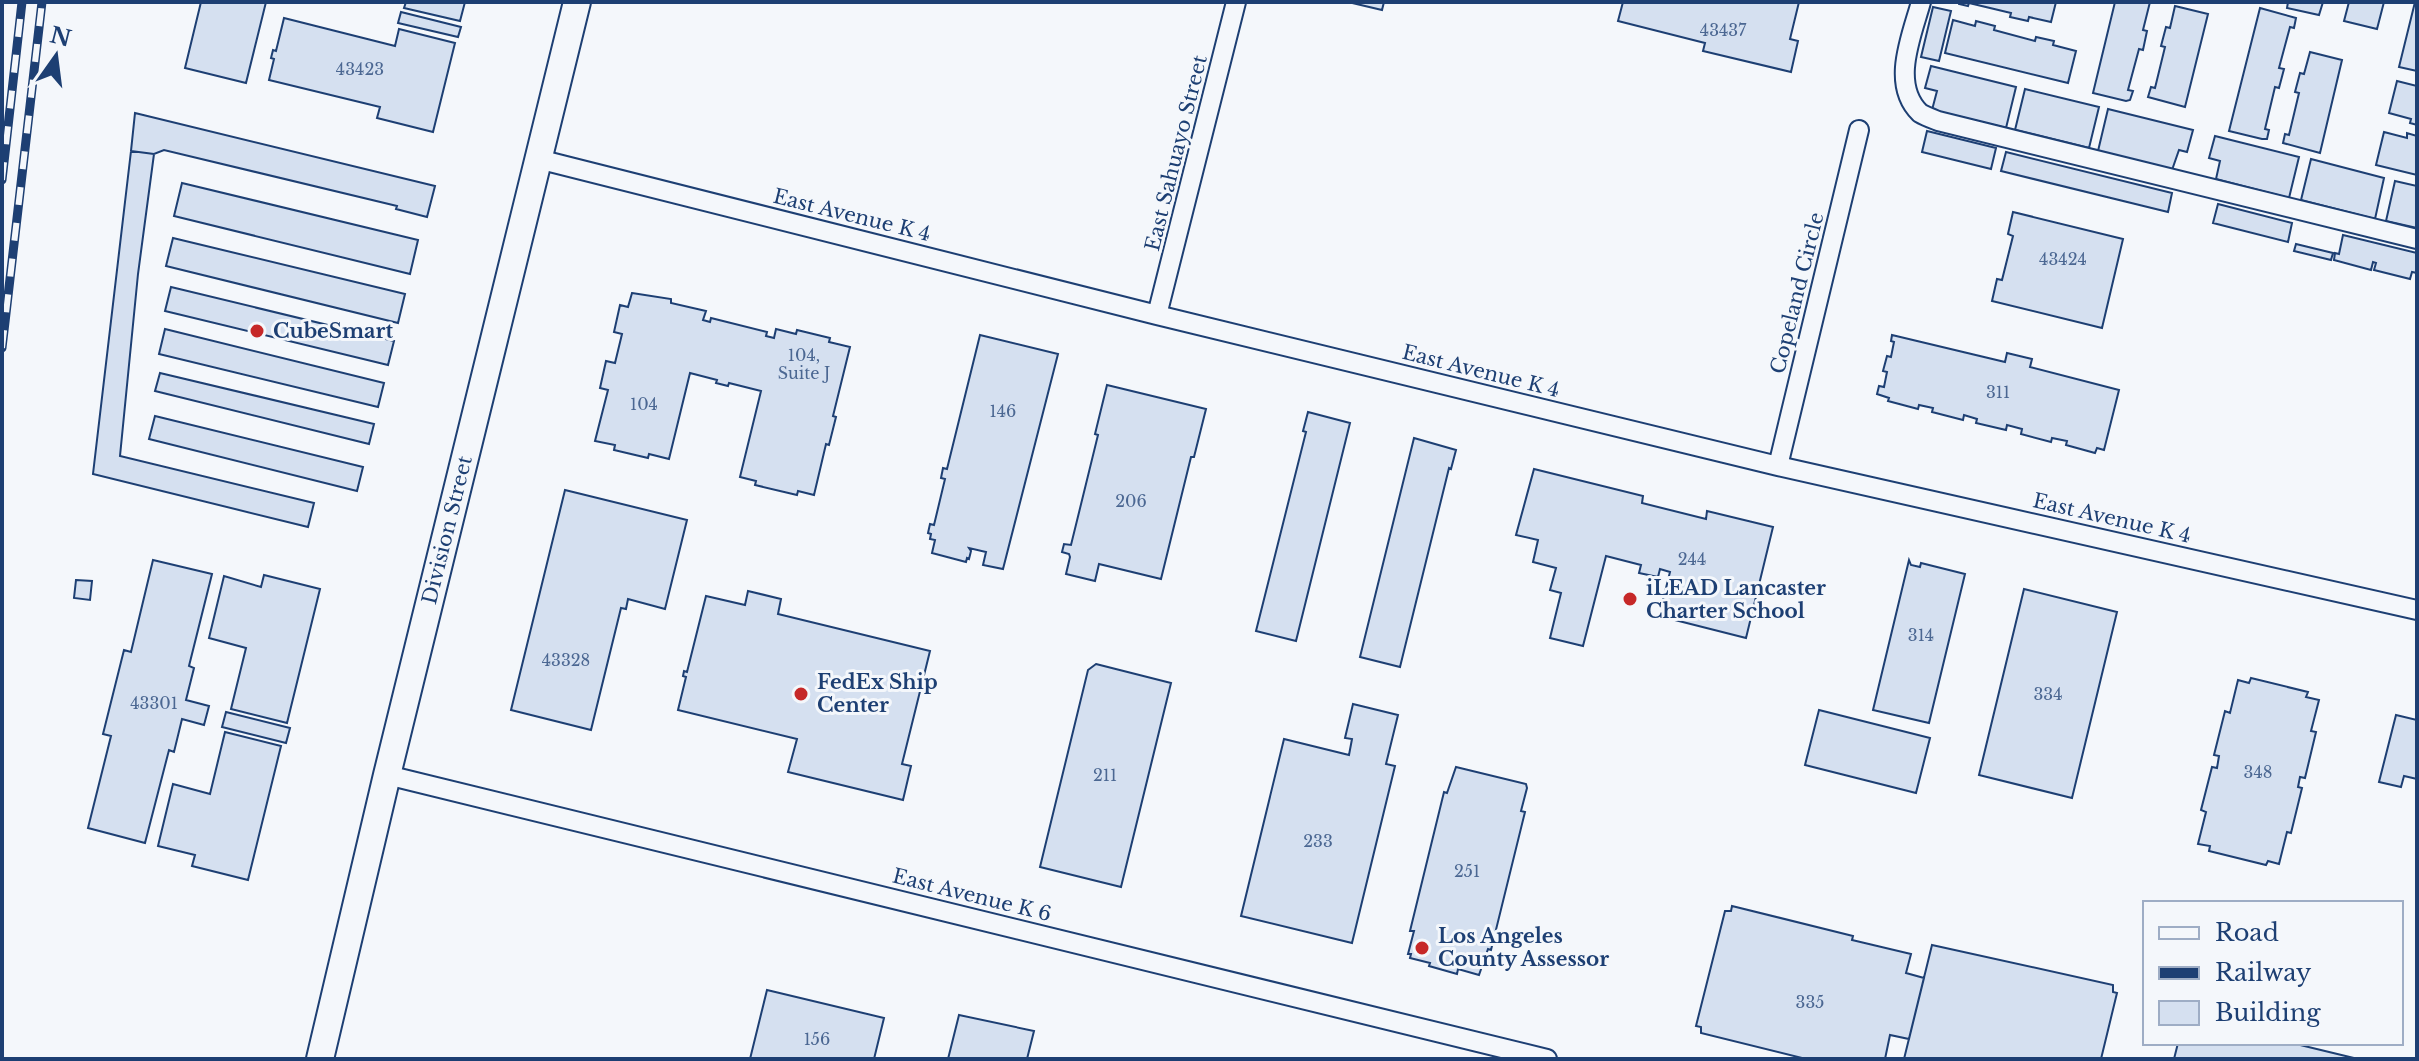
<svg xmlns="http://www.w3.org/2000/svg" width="2419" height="1061" font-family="'Libre Baskerville',serif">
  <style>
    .building { fill: #d5e0f0; stroke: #1d3f73; stroke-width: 2 }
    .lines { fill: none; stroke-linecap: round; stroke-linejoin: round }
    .street-casing { stroke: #1d3f73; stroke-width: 22 }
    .secondary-casing { stroke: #1d3f73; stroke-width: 30 }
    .street { stroke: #f4f7fb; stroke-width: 18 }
    .secondary { stroke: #f4f7fb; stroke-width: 26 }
    .rail-casing { stroke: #1d3f73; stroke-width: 9 }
    .rail { stroke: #f4f7fb; stroke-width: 6; stroke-dasharray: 18; stroke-linecap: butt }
    .poi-dot { fill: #c62828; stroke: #f4f7fb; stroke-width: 3 }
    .labels { text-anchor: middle; stroke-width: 6; stroke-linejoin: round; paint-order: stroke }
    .number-label { font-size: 16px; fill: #4b6792 }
    .street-label { font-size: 20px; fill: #1d3f73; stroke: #f4f7fb }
    .poi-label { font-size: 20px; font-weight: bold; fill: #1d3f73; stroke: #f4f7fb; text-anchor: start }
  </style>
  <rect width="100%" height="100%" fill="#f4f7fb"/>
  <path class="building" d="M201 2H266L246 83 185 68Z
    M406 2H465L460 21 404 8Z
    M1348 2H1384L1382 10Z
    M1623 2H1799L1790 39 1798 41 1791 72 1703 51 1705 43 1618 21Z
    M1959 2H2056L2051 22 2029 17 2028 21 2010 17 2011 13 1969 3 1968 6 1959 4Z
    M2115 2H2150L2143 30 2147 31 2143 50 2139 49 2128 90 2133 91 2130 100 2126 101 2093 93Z
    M2288 2H2323L2319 15 2287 8Z
    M2349 2H2384L2377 29 2344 21Z
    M2415 2H2417V71L2399 67Z
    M2175 6 2208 14 2185 107 2148 97 2151 87 2155 88 2165 47 2161 46 2166 27 2170 28Z
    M1933 7 1951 11 1939 61 1921 57Z
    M2260 8 2296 18 2294 28 2290 27 2279 68 2284 69 2279 88 2275 87 2265 129 2269 130 2267 139H2262L2229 131Z
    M401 12 461 27 458 37 398 23Z
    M284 18 395 46 399 29 455 43 433 132 377 118 380 107 269 80 274 59 271 58 273 50 276 51Z
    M1953 20 1975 26 1976 21 1995 26 1994 30 2035 41 2036 37 2054 41 2053 45 2076 51 2068 83 1945 53Z
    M2310 52 2342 60 2320 153 2283 143 2285 134 2289 135 2299 93 2295 92 2300 73 2304 74Z
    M1931 66 2016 87 2006 128 1932 110 1937 91 1925 88Z
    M2397 81 2417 86V125L2410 123 2411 119 2389 113Z
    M2025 89 2099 107 2089 148 2015 130Z
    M2108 109 2193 130 2187 152 2179 150 2172 170 2098 151Z
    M135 113 435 186 427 217 396 209 397 206 164 150 154 154 131 151Z
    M1927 131 1996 148 1991 169 1922 152Z
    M2384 132 2407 138V133L2417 136V175L2376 165Z
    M2215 136 2299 157 2289 198 2216 179 2220 161 2209 158Z
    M131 151 154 154 138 274 120 456 314 503 308 527 93 474Z
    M2006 152 2172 193 2168 212 2001 171Z
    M2311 159 2384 178 2375 219 2301 200Z
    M2395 181 2417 186V228L2386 221Z
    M182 183 418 240 410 274 174 216Z
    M2218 204 2292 223 2288 242 2213 223Z
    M2013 212 2123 239 2102 328 1992 301 1997 279 2002 280 2013 236 2008 234Z
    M2343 235 2417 253V273L2412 272 2410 279 2374 270 2376 263 2373 262 2371 270 2334 260 2335 253 2339 254Z
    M173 238 405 294 398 323 166 266Z
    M2296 244 2333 253 2331 260 2294 251Z
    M171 287 394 341 388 365 165 311Z
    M632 293 671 299V303L706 311 703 320 710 322 711 318 767 332 766 336 774 338 776 329 796 334 797 330 830 338 829 342 850 347 833 416 836 417 829 445 826 444 814 495 798 491 797 495 755 485 756 481 740 477 761 391 729 383 728 386 716 383 717 380 690 373 669 459 649 454 648 458 614 450 615 445 595 441 608 390 600 388 606 361 615 363 622 334 614 332 620 305 628 307Z
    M165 329 384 383 378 407 159 354Z
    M980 335 1058 354 1003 569 983 565 986 552 969 548 971 551 969 559 967 558 966 562 932 553 935 540 930 539 931 534 928 533 930 524 934 525 945 479 941 478 943 468 947 469Z
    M1892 335 2005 362 2007 353 2032 359 2030 367 2119 390 2104 450 2097 448 2095 453 2066 445 2067 441 2052 438 2051 442 2021 434 2022 429 2007 425 2006 430 1976 423 1977 419 1964 415 1963 420 1932 412 1933 408 1919 405 1918 409 1888 401 1889 398 1877 394 1879 386 1884 387 1887 372 1883 371 1887 356 1891 357 1894 342 1891 341Z
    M160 373 374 424 369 444 155 391Z
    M1107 385 1206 409 1194 457H1191L1161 579 1099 564 1095 581 1066 574 1070 557 1069 554 1062 552 1064 544 1071 545 1098 435 1095 434Z
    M1308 412 1350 423 1296 641 1256 631 1306 432 1303 431Z
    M155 416 363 467 357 491 149 439Z
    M1414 438 1456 450 1451 469 1449 468 1400 667 1360 657Z
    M1534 469 1643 496 1642 503 1706 519 1707 511 1773 527 1746 638 1659 616 1670 572 1660 569 1658 577 1639 573 1641 565 1606 556 1583 646 1550 638 1561 593 1550 590 1556 568 1533 562 1538 540 1516 535Z
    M565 490 687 520 665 609 628 599 626 609 621 608 591 730 511 710Z
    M153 560 212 574 189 666 194 668 186 700 209 706 204 725 182 719 174 752 169 750 145 843 88 828 111 736 103 734 124 650 131 652Z
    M1909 560 1911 565 1920 567 1921 563 1965 574 1929 723 1873 710Z
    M264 575 320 589 287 723 231 709 246 648 209 638 224 576 261 587Z
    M76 580 92 581 90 600 74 598Z
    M2024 589 2117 612 2072 798 1979 775Z
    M748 591 781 599 778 614 930 651 902 764 911 766 903 800 788 772 797 739 678 710 686 677 683 676 684 671 687 672 706 596 745 605Z
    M1096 664 1171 683 1121 887 1040 867 1088 670Z
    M2251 678 2308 692 2306 697 2319 700 2311 731 2316 732 2305 778 2300 777 2298 787 2302 788 2291 833 2287 832 2279 864 2268 861 2266 865 2209 851 2210 846 2198 844 2206 812 2201 810 2212 767 2217 768 2219 756 2214 755 2225 711 2230 713 2238 680 2249 683Z
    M1353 704 1398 715 1386 764 1395 766 1352 943 1241 916 1284 739 1349 755 1352 739 1345 738Z
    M1819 710 1930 738 1916 793 1805 765Z
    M226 712 290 728 286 743 222 727Z
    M2396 715 2417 720V779L2404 776 2401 787 2379 782Z
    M225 732 281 746 248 880 192 866 195 855 158 846 173 784 210 794Z
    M1456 767 1526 784 1527 788 1521 811 1525 812 1491 950 1488 949 1479 975 1458 969 1457 974 1429 966 1430 963 1410 958 1411 954H1408L1414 931H1410L1444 792 1447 793Z
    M1732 906 1853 936 1852 940 1911 954 1906 973 1924 978 1909 1039 1890 1035 1885 1059H1806L1701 1033V1027L1696 1026 1725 911H1731Z
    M1932 945 2113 985V992L2117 993 2101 1059H1904Z
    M767 990 884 1018 874 1059H750Z
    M959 1015 1034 1031 1027 1059H948Z
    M2178 1043H2292L2358 1059H2174Z"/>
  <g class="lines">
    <defs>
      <path id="street" d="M1921 2C1912 35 1890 84 1920 113 1925 116 1933 119 1938 121L2417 239
        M538 159 1157 315 1778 466 2417 610
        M1157 315 1236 2
        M1778 466 1859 130
        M387 775 1547 1059"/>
      <path id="secondary" d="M320 1059 387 775 577 2"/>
    </defs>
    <use href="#street" class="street-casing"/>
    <use href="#secondary" class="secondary-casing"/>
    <use href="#street" class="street"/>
    <use href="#secondary" class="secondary"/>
    <defs>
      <path id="rail" d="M2 180 22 2
        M2 348 42 2"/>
    </defs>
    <use href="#rail" class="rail-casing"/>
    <use href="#rail" class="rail"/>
  </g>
  <g class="poi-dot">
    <circle cx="257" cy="331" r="8"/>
    <circle cx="1630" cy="599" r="8"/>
    <circle cx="801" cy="694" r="8"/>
    <circle cx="1422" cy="948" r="8"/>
  </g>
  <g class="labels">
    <g class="number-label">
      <text x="1723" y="36">43437</text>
      <text x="360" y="75">43423</text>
      <text x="2063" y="265">43424</text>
      <text x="804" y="361">104,<tspan x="804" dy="18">Suite J</tspan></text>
      <text x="1998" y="398">311</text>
      <text x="644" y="410">104</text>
      <text x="1003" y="417">146</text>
      <text x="1131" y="507">206</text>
      <text x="1692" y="565">244</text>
      <text x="1921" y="641">314</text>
      <text x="566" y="666">43328</text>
      <text x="2048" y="700">334</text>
      <text x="154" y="709">43301</text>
      <text x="2258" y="778">348</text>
      <text x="1105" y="781">211</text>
      <text x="1318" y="847">233</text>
      <text x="1467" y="877">251</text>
      <text x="1810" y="1008">335</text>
      <text x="817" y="1045">156</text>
    </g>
    <g class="street-label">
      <text transform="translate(1176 153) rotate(-76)" y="7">East Sahuayo Street</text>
      <text transform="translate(852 215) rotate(14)" y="7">East Avenue K 4</text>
      <text transform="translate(1797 293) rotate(-76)" y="7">Copeland Circle</text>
      <text transform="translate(1481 371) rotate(14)" y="7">East Avenue K 4</text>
      <text transform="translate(2112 518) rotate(13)" y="7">East Avenue K 4</text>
      <text transform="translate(447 530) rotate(-76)" y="7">Division Street</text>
      <text transform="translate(972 895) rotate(14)" y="7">East Avenue K 6</text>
    </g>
    <g class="poi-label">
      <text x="273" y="338">CubeSmart</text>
      <text x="1646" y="595">iLEAD Lancaster<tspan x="1646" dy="23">Charter School</tspan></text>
      <text x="817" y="689">FedEx Ship<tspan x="817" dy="23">Center</tspan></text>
      <text x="1438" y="943">Los Angeles<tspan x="1438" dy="23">County Assessor</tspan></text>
    </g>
  </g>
  <rect width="2419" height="1061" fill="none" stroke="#1d3f73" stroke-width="8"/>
  <rect x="2143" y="901" width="260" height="144" fill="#f4f7fb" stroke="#9eadc5" stroke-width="2"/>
  <rect x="2159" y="927" width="40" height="12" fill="#f4f7fb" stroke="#9eadc5" stroke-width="2"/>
  <text x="2215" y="941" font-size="24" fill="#1d3f73">Road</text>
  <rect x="2159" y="967" width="40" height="12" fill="#1d3f73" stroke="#9eadc5" stroke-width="2"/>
  <text x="2215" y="981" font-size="24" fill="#1d3f73">Railway</text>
  <rect x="2159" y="1001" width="40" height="24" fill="#d5e0f0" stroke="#9eadc5" stroke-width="2"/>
  <text x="2215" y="1021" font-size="24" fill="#1d3f73">Building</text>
  <g transform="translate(56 56) rotate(14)" stroke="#f4f7fb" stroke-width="6" paint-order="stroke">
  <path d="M0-6L14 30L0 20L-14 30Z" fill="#1d3f73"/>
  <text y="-12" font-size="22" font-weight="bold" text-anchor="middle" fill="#1d3f73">N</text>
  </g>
</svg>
